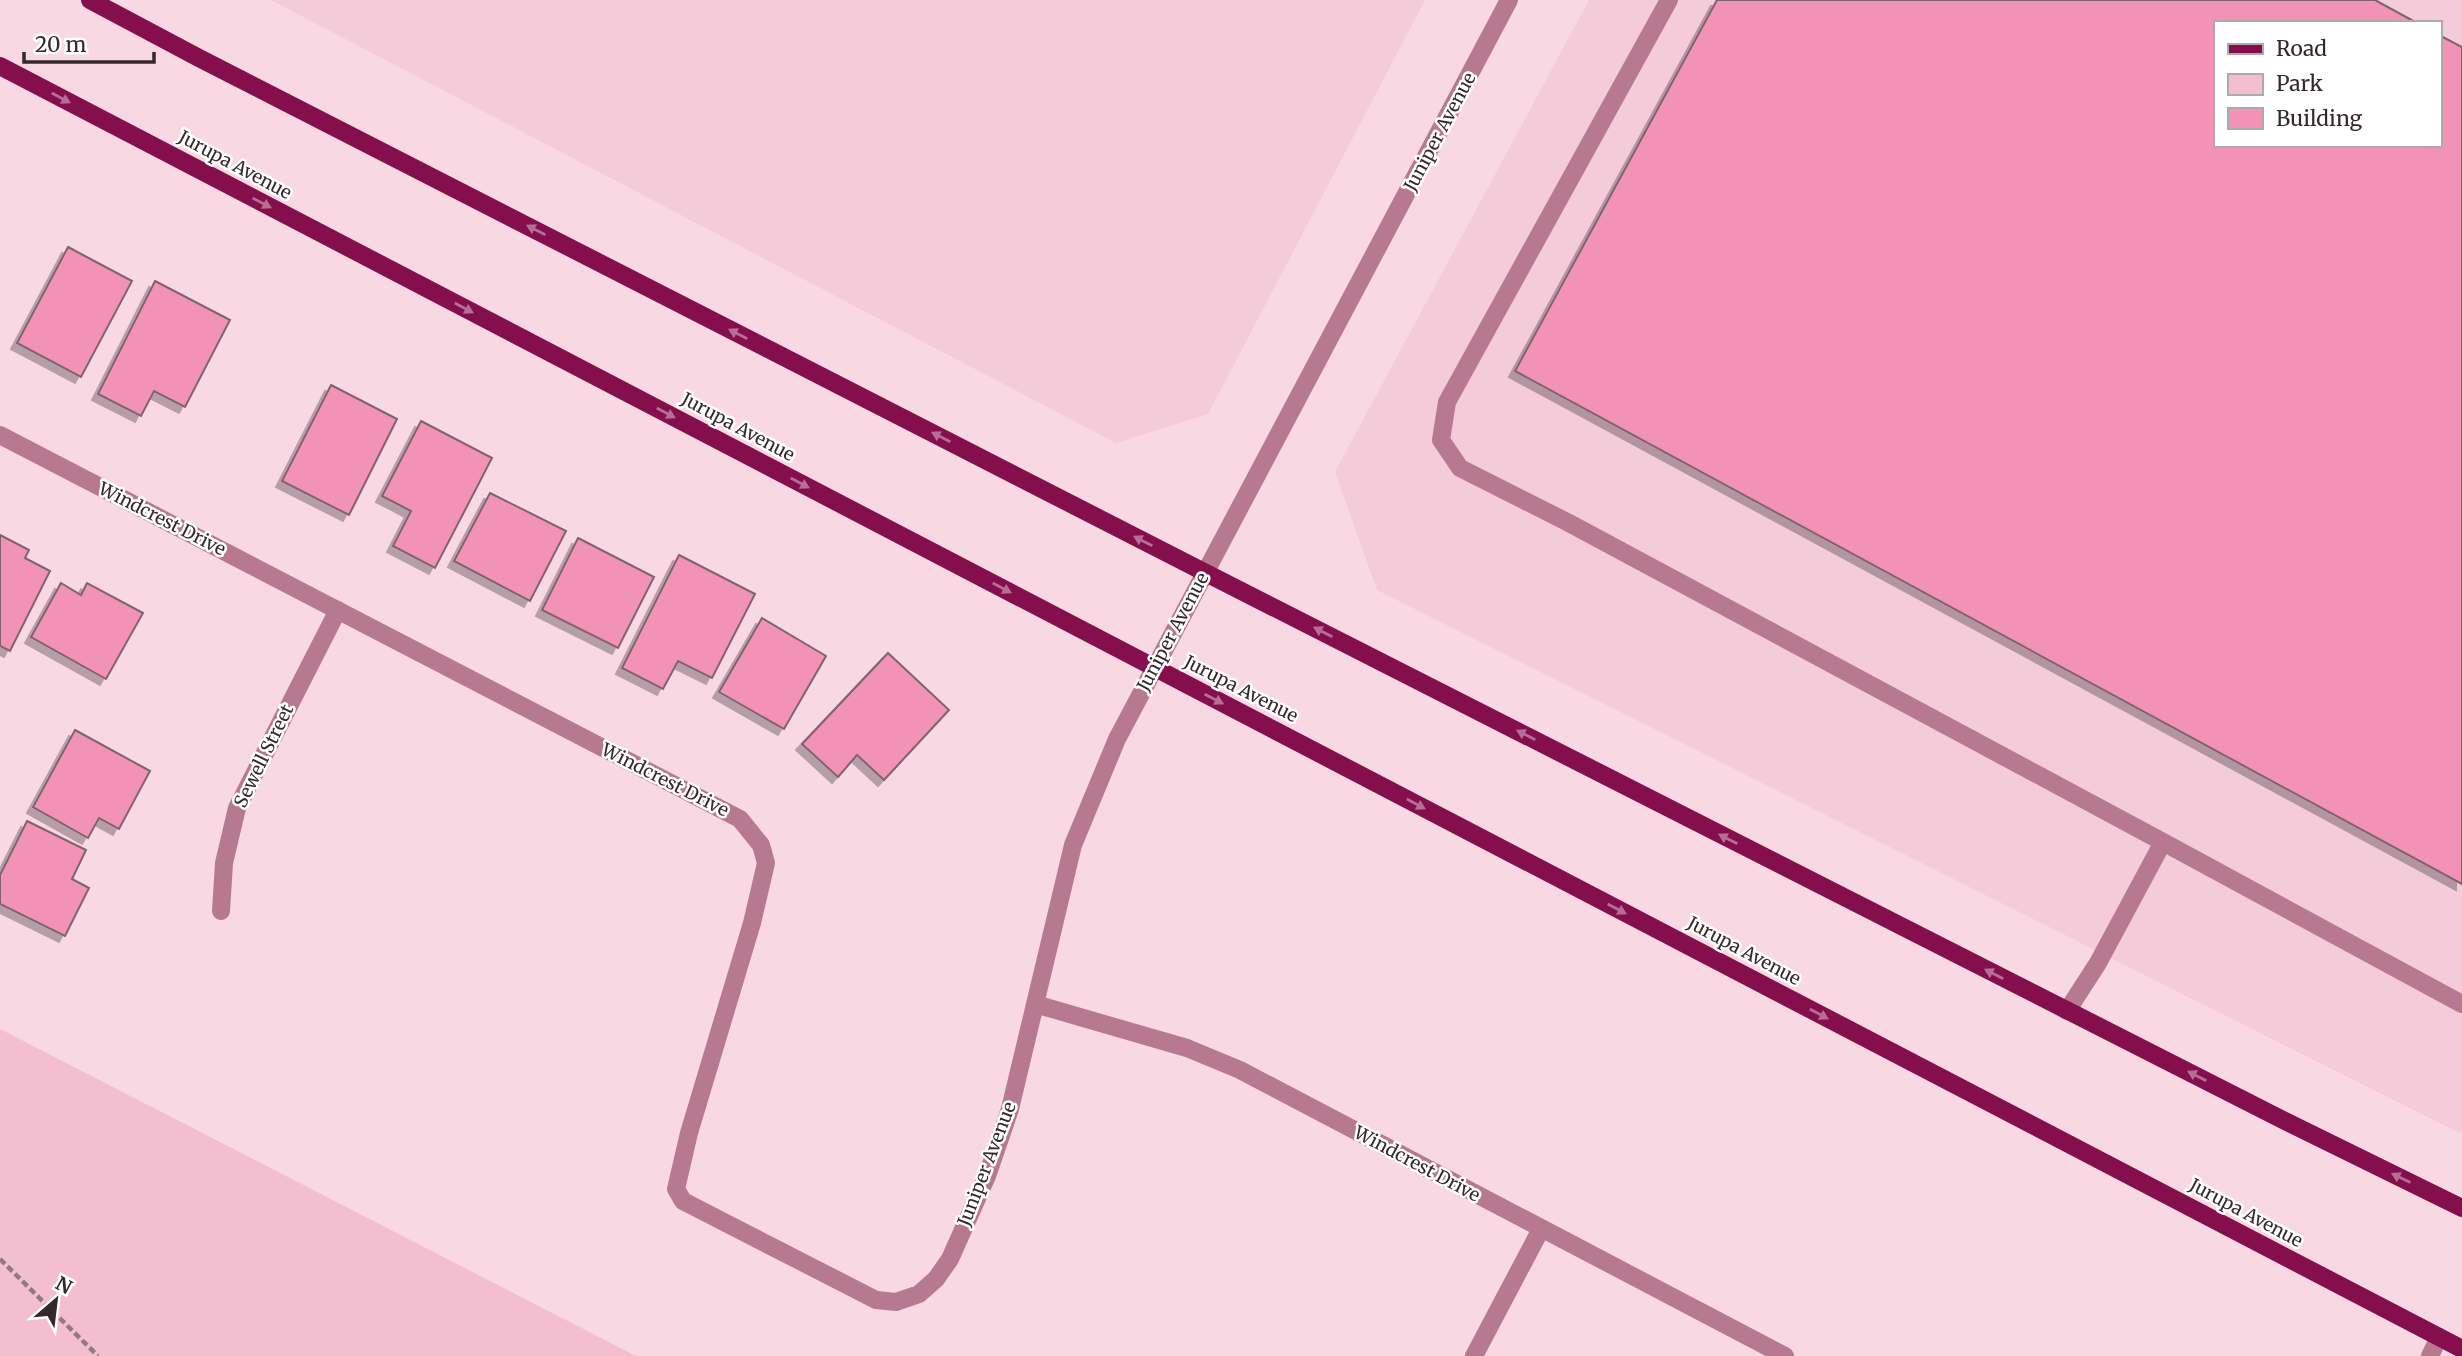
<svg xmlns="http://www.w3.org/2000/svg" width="2462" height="1356" font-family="Merriweather,serif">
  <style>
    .built { fill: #f3cbd9; fill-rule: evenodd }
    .green { fill: #f4bed1 }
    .building { fill: #f392b7; stroke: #7f636d; stroke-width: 2; filter: url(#shadow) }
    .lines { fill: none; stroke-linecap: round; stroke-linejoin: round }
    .path { stroke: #917b83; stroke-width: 4.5; stroke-dasharray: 7 3.5; stroke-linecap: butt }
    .minor { stroke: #b77990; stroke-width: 18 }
    .major { stroke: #850f4d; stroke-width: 18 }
    .oneway { fill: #b66f94 }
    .labels { text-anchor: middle; stroke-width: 5; stroke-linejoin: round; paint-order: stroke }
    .street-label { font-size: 18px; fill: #34282c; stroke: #fff }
  </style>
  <defs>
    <filter id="shadow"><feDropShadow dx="-6" dy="6" stdDeviation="0" flood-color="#0004"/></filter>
  </defs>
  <rect width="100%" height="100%" fill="#f8d8e3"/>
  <path class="built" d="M271 0H1425L1208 414 1116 443Z
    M1589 0H2462V1134L1377 590 1335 472ZM2215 23H2439V145H2215Z"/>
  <path class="green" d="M0 1029 636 1356H0Z"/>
  <path class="building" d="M1717 0H2375L2417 23H2215V145H2439V35L2462 47V884L1515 371Z
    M68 247 132 281 81 377 17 343Z
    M155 281 230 320 185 407 154 391 141 416 98 394Z
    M331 385 397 419 349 515 282 481Z
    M421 421 492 458 435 568 393 546 411 511 382 496Z
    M490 493 566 531 530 601 454 561Z
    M0 535 29 550 25 558 50 571 10 651 0 646Z
    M578 538 654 577 618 648 542 610Z
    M679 555 755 594 712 678 678 661 663 689 622 668Z
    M61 583 81 595 87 583 143 613 106 679 31 637Z
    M762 618 826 656 784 729 719 692Z
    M888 653 949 710 884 780 857 755 838 777 802 744Z
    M75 730 150 771 119 829 99 818 88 838 33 807Z
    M27 821 86 850 72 879 89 888 65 936 0 904V875Z"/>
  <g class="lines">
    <path class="path" d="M0 1259 98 1356"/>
    <path class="minor" d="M1669 0 1447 402 1441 440 1460 468 1569 523 2163 842 2098 963 2067 1011
      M0 435 740 819 761 845 766 863 752 923 689 1133 676 1189 683 1201 876 1300 896 1302 919 1294 936 1279 950 1259 987 1176 1010 1109 1073 845 1117 739 1509 0
      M2163 842 2462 1004
      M221 911 224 863 237 808 338 610
      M1035 1004 1187 1048 1240 1070 1785 1356
      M1474 1356 1541 1229
      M2430 1356 2439 1337"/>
    <path class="major" d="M90 0 199 58 1204 572 2285 1121 2462 1208
      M0 66 2462 1349"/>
  </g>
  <defs><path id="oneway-solid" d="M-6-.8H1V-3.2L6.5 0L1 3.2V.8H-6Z" transform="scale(1.75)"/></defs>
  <g class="oneway">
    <use href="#oneway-solid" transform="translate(61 98) rotate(28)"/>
    <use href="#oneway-solid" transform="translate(262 203) rotate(28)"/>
    <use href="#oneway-solid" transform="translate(536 230) rotate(-153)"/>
    <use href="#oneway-solid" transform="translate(464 308) rotate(28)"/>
    <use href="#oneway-solid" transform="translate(738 334) rotate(-153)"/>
    <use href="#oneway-solid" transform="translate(666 413) rotate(28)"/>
    <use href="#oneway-solid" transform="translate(941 437) rotate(-153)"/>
    <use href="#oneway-solid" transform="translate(800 483) rotate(28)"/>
    <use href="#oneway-solid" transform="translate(1143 541) rotate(-153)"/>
    <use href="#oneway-solid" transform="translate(1002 588) rotate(28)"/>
    <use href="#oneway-solid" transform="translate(1323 632) rotate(-153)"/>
    <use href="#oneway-solid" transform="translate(1214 699) rotate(27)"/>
    <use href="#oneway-solid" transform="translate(1526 735) rotate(-153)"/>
    <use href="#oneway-solid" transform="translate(1416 804) rotate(28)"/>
    <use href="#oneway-solid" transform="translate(1728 839) rotate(-153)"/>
    <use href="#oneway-solid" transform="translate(1617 909) rotate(28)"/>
    <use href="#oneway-solid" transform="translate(1994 974) rotate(-153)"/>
    <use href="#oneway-solid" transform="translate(1819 1014) rotate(28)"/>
    <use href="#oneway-solid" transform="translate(2197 1076) rotate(-153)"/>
    <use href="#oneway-solid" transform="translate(2401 1178) rotate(-154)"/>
  </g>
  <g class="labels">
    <g class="street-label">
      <text transform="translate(1440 132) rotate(-62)" y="6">Juniper Avenue</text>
      <text transform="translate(235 165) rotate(28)" y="6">Jurupa Avenue</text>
      <text transform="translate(738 427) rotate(28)" y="6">Jurupa Avenue</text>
      <text transform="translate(162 519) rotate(27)" y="6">Windcrest Drive</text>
      <text transform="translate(1173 632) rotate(-62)" y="6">Juniper Avenue</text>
      <text transform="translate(1241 689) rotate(27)" y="6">Jurupa Avenue</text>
      <text transform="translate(264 756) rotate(-64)" y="6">Sewell Street</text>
      <text transform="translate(665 780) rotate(27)" y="6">Windcrest Drive</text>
      <text transform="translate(1744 951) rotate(28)" y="6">Jurupa Avenue</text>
      <text transform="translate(987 1164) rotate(-69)" y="6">Juniper Avenue</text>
      <text transform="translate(1417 1164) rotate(28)" y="6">Windcrest Drive</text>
      <text transform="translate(2246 1213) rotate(28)" y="6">Jurupa Avenue</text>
    </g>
  </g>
  <rect x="2214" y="21" width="228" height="126" fill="#ffffff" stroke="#aea9ab" stroke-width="2"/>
  <rect x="2228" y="44" width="35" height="10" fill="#850f4d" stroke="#aea9ab" stroke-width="2"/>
  <text x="2276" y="56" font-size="21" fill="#34282c">Road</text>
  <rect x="2228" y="74" width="35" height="21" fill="#f4bed1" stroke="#aea9ab" stroke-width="2"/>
  <text x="2276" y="91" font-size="21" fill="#34282c">Park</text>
  <rect x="2228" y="108" width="35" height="21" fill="#f392b7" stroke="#aea9ab" stroke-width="2"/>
  <text x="2276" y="126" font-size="21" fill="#34282c">Building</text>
  <g transform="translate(56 1300) rotate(28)" stroke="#ffffff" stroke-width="5" paint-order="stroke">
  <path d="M0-5L12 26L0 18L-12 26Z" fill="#34282c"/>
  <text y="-10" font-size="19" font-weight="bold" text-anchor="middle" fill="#34282c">N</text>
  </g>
  <path d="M24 52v10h130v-10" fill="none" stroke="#34282c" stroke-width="3.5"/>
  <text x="35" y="52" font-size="21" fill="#34282c" stroke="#ffffff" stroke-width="5" paint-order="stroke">20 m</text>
</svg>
